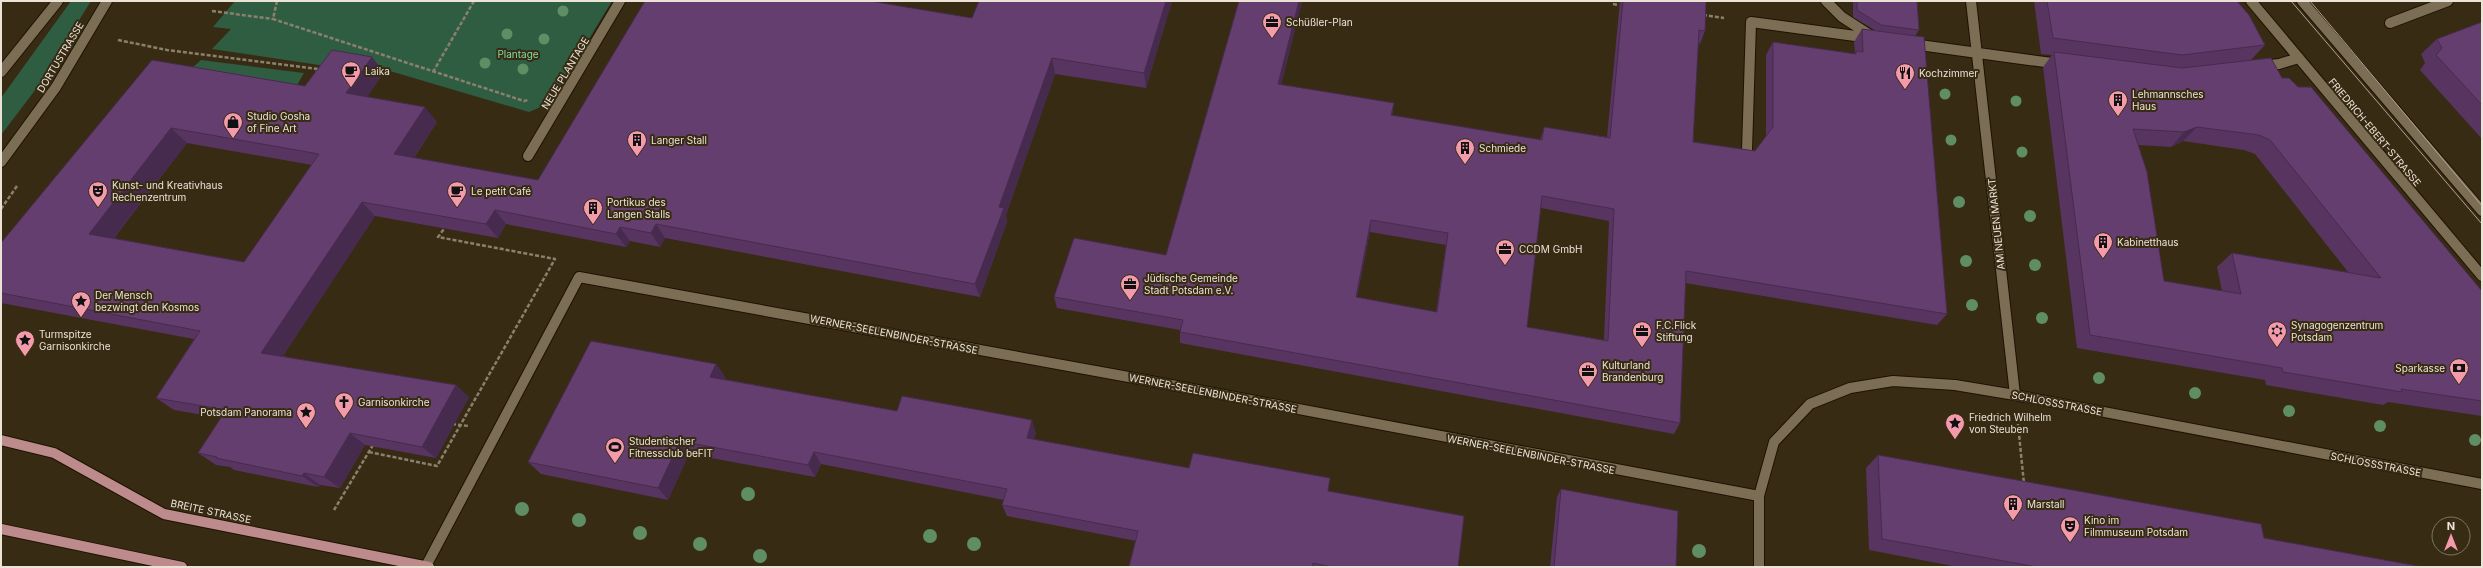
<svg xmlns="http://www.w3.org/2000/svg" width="2483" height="568" font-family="Inter,sans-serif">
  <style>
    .green { fill: #2f5d42 }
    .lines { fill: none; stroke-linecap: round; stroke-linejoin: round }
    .minor-casing { stroke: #1e1300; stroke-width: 12 }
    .major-casing { stroke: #1e1300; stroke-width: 12 }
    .path { stroke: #8b806e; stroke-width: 2.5; stroke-dasharray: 4 2; stroke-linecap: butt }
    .minor { stroke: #7b6e55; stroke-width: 10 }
    .major { stroke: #bd8b8c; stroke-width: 10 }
    .tram { stroke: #aea494; stroke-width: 1 }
    .tree { fill: #5f8d64 }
    .wall { fill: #573560; fill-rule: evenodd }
    .shaded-wall { fill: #472b4e }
    .building { fill: #653e70; stroke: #472b4e; fill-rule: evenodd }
    .labels { text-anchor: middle; stroke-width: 4; stroke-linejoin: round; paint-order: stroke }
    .poi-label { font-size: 10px; fill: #ebe3d6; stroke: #372b14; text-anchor: start }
    .park-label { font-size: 10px; fill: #7fdda5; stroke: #372b14 }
    .street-label { font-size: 10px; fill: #ebe3d6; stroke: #372b14 }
  </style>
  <rect width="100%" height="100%" fill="#372b14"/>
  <path class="green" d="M71 1H91L39 85 1 135V98Z
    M235 1H612L550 103 529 112 346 58 339 68 212 49 231 29 213 27Z
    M201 60 304 73 290 97 181 78Z"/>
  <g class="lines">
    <defs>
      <path id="minor" d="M1826 1 1842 17 1873 37
        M1971 1 2015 395
        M2251 1 2482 276
        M2302 1 2482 211
        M2390 23 2448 1
        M1912 44 2059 64
        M2261 66 2279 64 2299 58
        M1 72 58 1
        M1747 150 1751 22 1870 38
        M528 156 620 1
        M1 162 56 87 107 1
        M426 566 579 277 1145 380 1759 496
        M1759 567V496L1774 442 1810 404 1850 388 1893 381 1955 385 2015 395 2482 484"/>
      <path id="major" d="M1 440 54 453 164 514 429 567
        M1 529 182 567"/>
    </defs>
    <use href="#minor" class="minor-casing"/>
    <use href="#major" class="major-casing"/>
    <path class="path" d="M277 1 273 19 524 101 528 100
      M1613 4 1619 5
      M212 11 273 19
      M1703 15 1724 18
      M118 40 167 50 318 69 316 73
      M433 72 474 1
      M1 209 17 186
      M452 424 469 426
      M2018 424 2024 484
      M369 452 437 466 555 259 438 237 444 229
      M334 510 373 445"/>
    <use href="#minor" class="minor"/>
    <use href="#major" class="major"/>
    <path class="tram" d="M2291 1 2482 224
      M2310 1 2482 206"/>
  </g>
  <g class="tree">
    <circle cx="563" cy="11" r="5.5"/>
    <circle cx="507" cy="34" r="5.5"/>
    <circle cx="544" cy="39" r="5.5"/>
    <circle cx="485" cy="63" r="5.5"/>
    <circle cx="523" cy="69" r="5.5"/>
    <circle cx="1945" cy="94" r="5.5"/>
    <circle cx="2016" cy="101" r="5.5"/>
    <circle cx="1951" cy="140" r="5.5"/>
    <circle cx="2022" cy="152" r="5.5"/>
    <circle cx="1959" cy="202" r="6"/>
    <circle cx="2030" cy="216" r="6"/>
    <circle cx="1966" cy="261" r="6"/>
    <circle cx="2035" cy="265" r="6"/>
    <circle cx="1972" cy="305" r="6"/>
    <circle cx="2042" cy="318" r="6"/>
    <circle cx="2099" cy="378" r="6"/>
    <circle cx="2195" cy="393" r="6"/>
    <circle cx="2289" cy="411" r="6"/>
    <circle cx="2380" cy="426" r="6"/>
    <circle cx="2475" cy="440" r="6"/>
    <circle cx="748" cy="494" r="7"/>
    <circle cx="522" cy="509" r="7"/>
    <circle cx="579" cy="520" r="7"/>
    <circle cx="640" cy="533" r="7"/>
    <circle cx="930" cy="536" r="7"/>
    <circle cx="700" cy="544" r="7"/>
    <circle cx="974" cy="544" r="7"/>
    <circle cx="1699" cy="551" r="7"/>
    <circle cx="760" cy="556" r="7"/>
  </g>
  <path class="wall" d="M1172 1 1146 88 1055 74 1006 215 1007 222 980 297 665 238 660 247 630 241 626 247 506 224 498 238 375 216 283 356 469 397 436 458 365 445 340 488 320 485 318 487 234 470 230 467 216 465 198 453 221 418 174 410 156 398 194 339 1 303V243L152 60 305 86 384 72 367 97 437 122 414 158 538 180 972 18ZM187 143 312 165 244 262 114 238Z
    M1239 1H1302L1281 85 1394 103 1392 116 1540 140 1544 127 1607 137 1620 1H1706L1705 31 1700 44 1698 43 1693 142 1755 151 1766 136V55L1773 42 1854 54 1855 53 1854 42 1862 29 1876 31 1853 17V1H1917L1919 30 1915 36 1947 314 1937 325 1685 283 1680 423 1674 434 1180 343V330L1057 308 1054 297 1166 255ZM1541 208 1609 221 1604 340 1527 327ZM1370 232 1446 245 1436 312 1357 297Z
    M2034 1H2237L2265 45 2251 60 2282 78 2482 291V416L2388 402 2383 405 2266 385 2265 380 2077 348 2043 67 2052 55 2041 54ZM2183 141 2244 150 2255 154 2348 272 2232 253 2217 267 2222 291 2164 281 2138 145 2171 147Z
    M2482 22V139L2420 70 2425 63 2421 54 2437 39Z
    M716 364 725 377 724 379 897 411 1036 433 1034 439 1189 468 1328 491 1458 567H1129L1136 541 1007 516 1002 505 1004 500 821 464 815 477 689 454 668 500 541 474 528 462Z
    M1878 455 2264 538 2423 567H1958L1869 550 1866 468Z
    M1561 489 1676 567H1550L1557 497Z"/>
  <path class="shaded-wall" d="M1166 1H1172L1146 88 1144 73Z
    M1299 1H1302L1278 97V84Z
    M372 57 384 72 359 108 346 93Z
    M1052 58 1055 74 1006 215 1007 222 980 297 975 284 999 207Z
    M425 107 437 122 406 169 394 154Z
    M2197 127 2183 141 2171 147 2184 132Z
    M171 128 187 143 106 247 89 234Z
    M362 202 375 216 277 365 261 353Z
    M495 210 506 224 498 238 486 224Z
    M1371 220 1370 232 1354 308 1356 297Z
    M656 224 665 238 660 247 651 233Z
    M620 227 630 241 626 247 616 234Z
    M716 364 725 377 719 390 710 377Z
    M456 385 469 397 436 458 422 447Z
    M1032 420 1036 433 1031 450 1027 438Z
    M350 433 365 445 340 488 324 477Z
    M680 441 689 454 668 500 658 488Z
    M814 452 821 464 815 477 808 465Z
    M304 473 320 485 318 487 302 476Z"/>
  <path class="building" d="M645 1H870L972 18 979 1H1166L1144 73 1052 58 999 207 1004 208 975 284 656 224 651 233 620 227 616 234 495 210 486 224 362 202 261 353 456 385 422 447 350 433 324 477 304 473 302 476 216 458 217 457 198 453 226 410 156 398 200 331 1 293V243L152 60 305 86 332 50 372 57 346 93 425 107 394 154 538 180ZM171 128 319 154 244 262 89 234Z
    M1239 1H1299L1278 84 1394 103 1391 115 1542 140 1544 127 1610 138 1623 1H1706L1705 31 1699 30 1693 142 1755 151 1773 127V42L1856 54V51L1863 52 1862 29 1924 37 1947 314 1686 271 1680 423 1180 332 1183 320 1054 297 1074 238 1166 255ZM1542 196 1614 209 1608 341 1527 327ZM1371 220 1448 233 1437 312 1356 297Z
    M1857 1H1917L1919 30 1881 25 1857 10Z
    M2047 1H2237L2249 15 2265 45 2182 55 2053 38Z
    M2482 22V105L2436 55 2442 48 2437 39Z
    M2054 52 2182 68 2271 58 2282 78H2289L2298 87H2311L2482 291V401L2401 389 2402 392 2283 372 2282 368 2090 335ZM2197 127 2259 135 2270 140 2381 278 2232 253 2241 294 2164 281 2147 172 2133 129 2184 132Z
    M591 341 716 364 710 377 897 411 902 396 979 410 1032 420 1027 438 1189 468 1193 453 1330 478 1328 491 1464 516 1458 567H1332L1313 563 1312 567H1129L1138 531 1002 505 1007 489 814 452 808 465 680 441 658 488 528 462Z
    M1878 455 2261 524 2264 538 2423 567H2037L1882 539Z
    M1561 489 1678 511 1676 567H1554Z"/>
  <defs>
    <symbol id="office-pin" viewBox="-11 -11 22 30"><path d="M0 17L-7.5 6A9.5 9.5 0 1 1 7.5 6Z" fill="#f39aab" stroke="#372b14"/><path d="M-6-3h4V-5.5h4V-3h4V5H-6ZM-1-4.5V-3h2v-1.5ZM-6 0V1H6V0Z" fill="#111"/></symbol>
    <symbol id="cafe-pin" viewBox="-11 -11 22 30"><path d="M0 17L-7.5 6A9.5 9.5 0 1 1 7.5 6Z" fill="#f39aab" stroke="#372b14"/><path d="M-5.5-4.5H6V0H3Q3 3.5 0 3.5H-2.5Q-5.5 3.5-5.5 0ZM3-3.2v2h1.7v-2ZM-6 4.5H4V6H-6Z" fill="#111"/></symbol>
    <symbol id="restaurant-pin" viewBox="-11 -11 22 30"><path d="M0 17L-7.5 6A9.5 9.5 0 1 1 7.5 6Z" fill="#f39aab" stroke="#372b14"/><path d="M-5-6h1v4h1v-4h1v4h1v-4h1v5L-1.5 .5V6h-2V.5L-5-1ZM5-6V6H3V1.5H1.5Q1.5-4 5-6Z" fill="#111"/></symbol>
    <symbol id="building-pin" viewBox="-11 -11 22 30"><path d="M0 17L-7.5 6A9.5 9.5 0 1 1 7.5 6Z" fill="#f39aab" stroke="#372b14"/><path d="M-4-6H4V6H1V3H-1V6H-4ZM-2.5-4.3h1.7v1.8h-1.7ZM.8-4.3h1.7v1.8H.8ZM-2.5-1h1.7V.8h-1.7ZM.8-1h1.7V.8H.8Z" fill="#111"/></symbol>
    <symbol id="shop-pin" viewBox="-11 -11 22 30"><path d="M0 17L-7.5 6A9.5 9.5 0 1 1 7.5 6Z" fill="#f39aab" stroke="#372b14"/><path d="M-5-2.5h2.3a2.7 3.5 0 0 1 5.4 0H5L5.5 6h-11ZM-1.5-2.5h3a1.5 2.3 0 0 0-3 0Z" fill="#111"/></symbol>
    <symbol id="theatre-pin" viewBox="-11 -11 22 30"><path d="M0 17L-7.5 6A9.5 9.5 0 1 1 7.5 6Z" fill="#f39aab" stroke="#372b14"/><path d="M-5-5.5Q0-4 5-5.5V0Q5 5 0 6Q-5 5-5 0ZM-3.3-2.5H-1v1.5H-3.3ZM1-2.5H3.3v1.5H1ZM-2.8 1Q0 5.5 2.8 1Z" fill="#111"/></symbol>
    <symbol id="sight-pin" viewBox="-11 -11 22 30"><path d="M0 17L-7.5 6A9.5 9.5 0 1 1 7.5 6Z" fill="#f39aab" stroke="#372b14"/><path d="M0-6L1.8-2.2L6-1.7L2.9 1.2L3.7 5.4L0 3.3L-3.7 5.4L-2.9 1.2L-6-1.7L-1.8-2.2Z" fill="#111"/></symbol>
    <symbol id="synagogue-pin" viewBox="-11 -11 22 30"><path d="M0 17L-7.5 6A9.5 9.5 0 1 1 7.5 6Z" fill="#f39aab" stroke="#372b14"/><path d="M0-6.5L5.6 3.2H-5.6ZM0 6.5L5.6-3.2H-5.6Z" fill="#111"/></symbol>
    <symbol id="bank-pin" viewBox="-11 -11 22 30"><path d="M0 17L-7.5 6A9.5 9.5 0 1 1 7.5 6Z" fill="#f39aab" stroke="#372b14"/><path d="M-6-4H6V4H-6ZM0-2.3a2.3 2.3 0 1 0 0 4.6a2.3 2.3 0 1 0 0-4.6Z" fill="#111"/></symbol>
    <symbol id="church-pin" viewBox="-11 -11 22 30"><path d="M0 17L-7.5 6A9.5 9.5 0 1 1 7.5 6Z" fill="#f39aab" stroke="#372b14"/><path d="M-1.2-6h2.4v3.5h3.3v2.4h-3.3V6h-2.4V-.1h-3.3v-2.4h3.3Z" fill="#111"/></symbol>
    <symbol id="stadium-pin" viewBox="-11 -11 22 30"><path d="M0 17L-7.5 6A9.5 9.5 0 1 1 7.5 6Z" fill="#f39aab" stroke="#372b14"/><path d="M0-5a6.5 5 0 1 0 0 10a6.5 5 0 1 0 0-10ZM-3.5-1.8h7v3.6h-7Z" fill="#111"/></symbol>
  </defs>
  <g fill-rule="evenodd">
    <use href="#office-pin" x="1261" y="11" width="22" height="30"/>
    <use href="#cafe-pin" x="340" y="60" width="22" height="30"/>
    <use href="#restaurant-pin" x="1894" y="62" width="22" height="30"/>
    <use href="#building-pin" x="2107" y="89" width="22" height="30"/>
    <use href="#shop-pin" x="222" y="111" width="22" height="30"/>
    <use href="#building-pin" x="626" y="129" width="22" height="30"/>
    <use href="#building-pin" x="1454" y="137" width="22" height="30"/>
    <use href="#theatre-pin" x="87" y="180" width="22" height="30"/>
    <use href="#cafe-pin" x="446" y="180" width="22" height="30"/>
    <use href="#building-pin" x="582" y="197" width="22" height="30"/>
    <use href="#building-pin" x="2092" y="231" width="22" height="30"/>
    <use href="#office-pin" x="1494" y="238" width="22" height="30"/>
    <use href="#office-pin" x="1119" y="273" width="22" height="30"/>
    <use href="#sight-pin" x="70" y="290" width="22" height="30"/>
    <use href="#office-pin" x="1631" y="320" width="22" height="30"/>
    <use href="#synagogue-pin" x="2266" y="320" width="22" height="30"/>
    <use href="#sight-pin" x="14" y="329" width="22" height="30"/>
    <use href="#bank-pin" x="2448" y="357" width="22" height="30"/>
    <use href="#office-pin" x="1577" y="360" width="22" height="30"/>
    <use href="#church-pin" x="333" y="391" width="22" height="30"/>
    <use href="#sight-pin" x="295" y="401" width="22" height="30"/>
    <use href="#sight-pin" x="1944" y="412" width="22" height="30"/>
    <use href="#stadium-pin" x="604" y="436" width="22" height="30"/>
    <use href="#building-pin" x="2002" y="493" width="22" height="30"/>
    <use href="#theatre-pin" x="2059" y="515" width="22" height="30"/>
  </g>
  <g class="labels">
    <g class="poi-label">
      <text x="1286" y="26">Schüßler-Plan</text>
      <text x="365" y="75">Laika</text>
      <text x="1919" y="77">Kochzimmer</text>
      <text x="2132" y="98">Lehmannsches<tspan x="2132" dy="12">Haus</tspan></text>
      <text x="247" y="120">Studio Gosha<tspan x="247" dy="12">of Fine Art</tspan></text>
      <text x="651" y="144">Langer Stall</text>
      <text x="1479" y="152">Schmiede</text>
      <text x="112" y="189">Kunst- und Kreativhaus<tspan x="112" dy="12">Rechenzentrum</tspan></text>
      <text x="471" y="195">Le petit Café</text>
      <text x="607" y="206">Portikus des<tspan x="607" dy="12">Langen Stalls</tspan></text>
      <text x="2117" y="246">Kabinetthaus</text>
      <text x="1519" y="253">CCDM GmbH</text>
      <text x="1144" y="282">Jüdische Gemeinde<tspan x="1144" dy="12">Stadt Potsdam e.V.</tspan></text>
      <text x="95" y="299">Der Mensch<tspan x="95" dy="12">bezwingt den Kosmos</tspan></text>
      <text x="1656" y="329">F.C.Flick<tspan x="1656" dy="12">Stiftung</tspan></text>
      <text x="2291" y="329">Synagogenzentrum<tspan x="2291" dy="12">Potsdam</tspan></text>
      <text x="39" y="338">Turmspitze<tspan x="39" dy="12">Garnisonkirche</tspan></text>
      <text x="1602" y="369">Kulturland<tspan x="1602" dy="12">Brandenburg</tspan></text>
      <text x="2445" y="372" text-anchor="end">Sparkasse</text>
      <text x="358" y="406">Garnisonkirche</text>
      <text x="292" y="416" text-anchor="end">Potsdam Panorama</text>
      <text x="1969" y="421">Friedrich Wilhelm<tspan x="1969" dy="12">von Steuben</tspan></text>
      <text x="629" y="445">Studentischer<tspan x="629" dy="12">Fitnessclub beFIT</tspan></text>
      <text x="2027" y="508">Marstall</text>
      <text x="2084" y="524">Kino im<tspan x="2084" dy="12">Filmmuseum Potsdam</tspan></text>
    </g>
    <g class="park-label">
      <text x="518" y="58">Plantage</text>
    </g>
    <g class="street-label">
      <text transform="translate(60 57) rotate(-59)" y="4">DORTUSTRASSE</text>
      <text transform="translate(565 73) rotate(-59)" y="4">NEUE PLANTAGE</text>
      <text transform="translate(2375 132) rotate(50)" y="4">FRIEDRICH-EBERT-STRASSE</text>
      <text transform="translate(1996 224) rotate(-96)" y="4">AM NEUEN MARKT</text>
      <text transform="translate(894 334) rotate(11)" y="4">WERNER-SEELENBINDER-STRASSE</text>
      <text transform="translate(1213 393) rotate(11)" y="4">WERNER-SEELENBINDER-STRASSE</text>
      <text transform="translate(2057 403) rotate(11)" y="4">SCHLOSSSTRASSE</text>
      <text transform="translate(1531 454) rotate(11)" y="4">WERNER-SEELENBINDER-STRASSE</text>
      <text transform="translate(2376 464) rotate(11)" y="4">SCHLOSSSTRASSE</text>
      <text transform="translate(211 511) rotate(12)" y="4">BREITE STRASSE</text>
    </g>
  </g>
  <rect width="2483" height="568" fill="none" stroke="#ebe3d6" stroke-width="4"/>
  <g transform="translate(2451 536)"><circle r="19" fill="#372b14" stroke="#7f7562"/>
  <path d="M0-3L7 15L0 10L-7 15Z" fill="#f39aab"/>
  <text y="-6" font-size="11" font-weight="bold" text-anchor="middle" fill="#ebe3d6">N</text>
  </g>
</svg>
